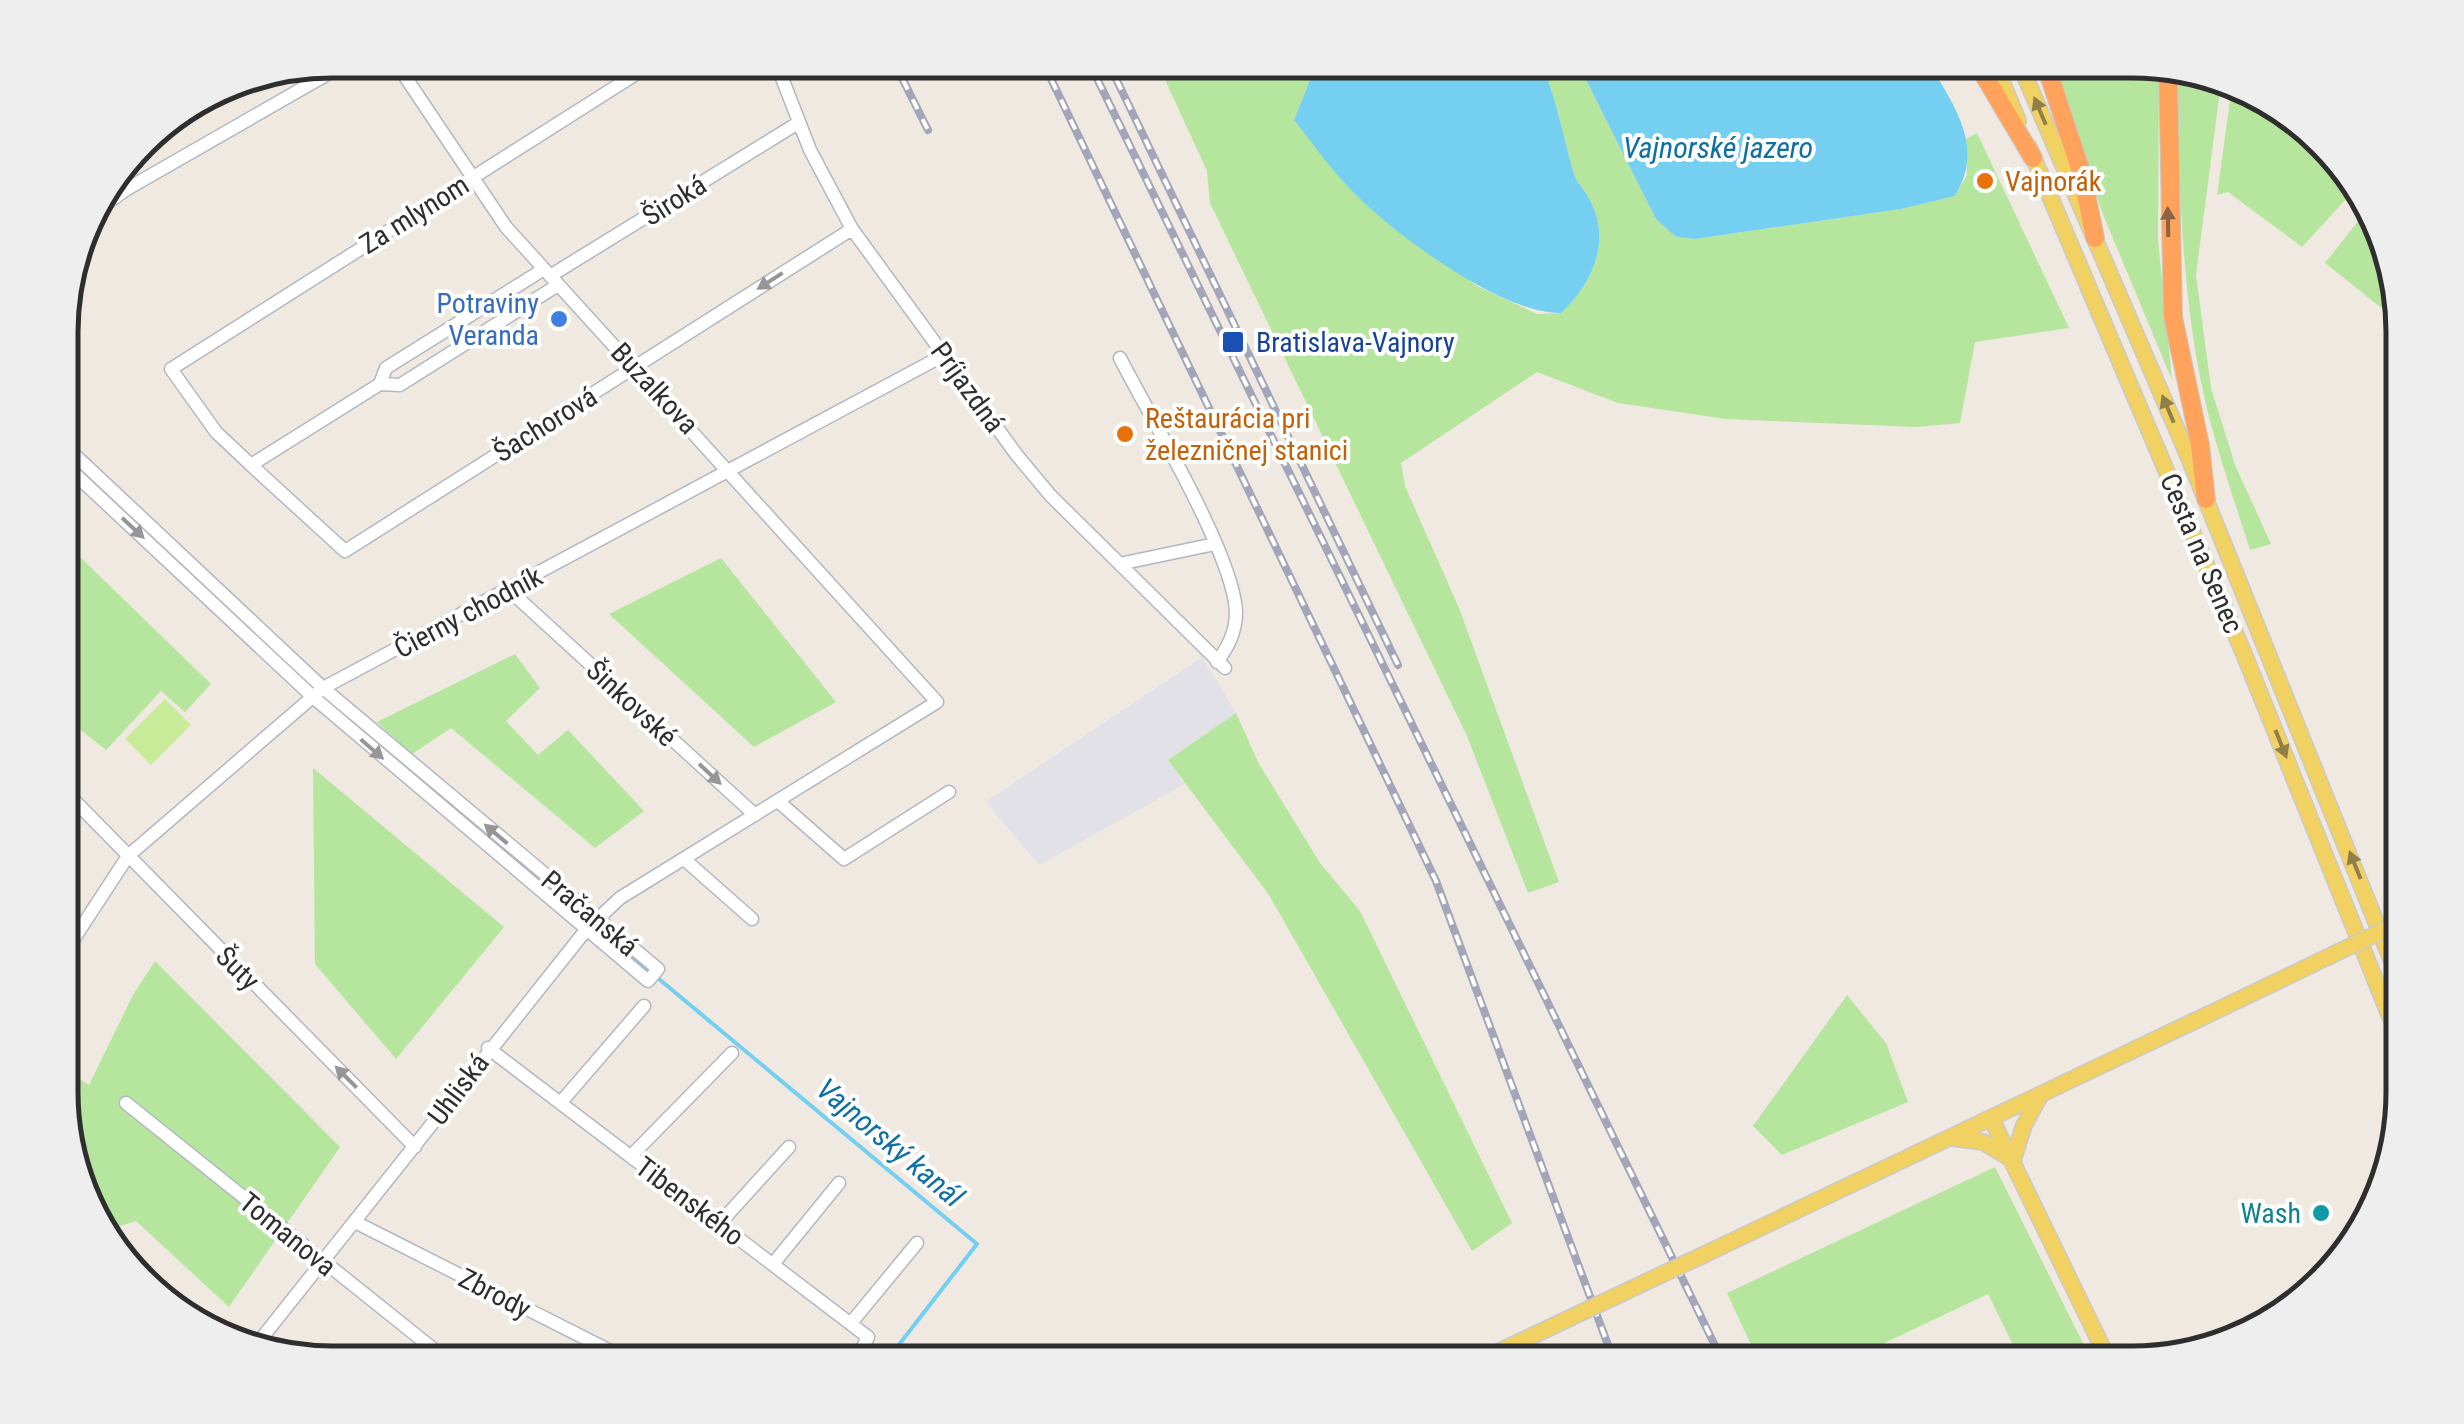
<svg xmlns="http://www.w3.org/2000/svg" width="2464" height="1424" font-family="'Roboto Condensed',sans-serif">
  <style>
    .industrial { fill: #e3e1e8 }
    .green { fill: #b6e59e }
    .pitch { fill: #c9ec9a }
    .water { fill: #75cff0 }
    .lines { fill: none; stroke-linecap: round; stroke-linejoin: round }
    .stream { stroke: #75cff0; stroke-width: 4 }
    .minor-casing { stroke: #b4b7c1; stroke-width: 15 }
    .major-casing { stroke: #c9c9c9; stroke-width: 18 }
    .highway-casing { stroke: #c9c9c9; stroke-width: 20 }
    .minor { stroke: #fff; stroke-width: 12 }
    .major { stroke: #f2d163; stroke-width: 15 }
    .highway { stroke: #ffa35c; stroke-width: 18 }
    .rail-casing { stroke: #a3a6b8; stroke-width: 8 }
    .rail { stroke: #fff; stroke-width: 4; stroke-dasharray: 11; stroke-linecap: butt }
    .major-bridge-casing { stroke: #c9c9c9; stroke-width: 18; stroke-linecap: butt }
    .major-bridge { stroke: #f2d163; stroke-width: 15 }
    .oneway { fill: #908048 }
    .oneway2 { fill: #8c6343 }
    .oneway3 { fill: #969696 }
    .food-dot { fill: #e8710a; stroke: #fff; stroke-width: 4 }
    .shop-dot { fill: #3f7fe0; stroke: #fff; stroke-width: 4 }
    .transit-dot { fill: #1a4fb4; stroke: #fff; stroke-width: 4 }
    .culture-dot { fill: #0f9aa8; stroke: #fff; stroke-width: 4 }
    .labels { text-anchor: middle; stroke-width: 8; stroke-linejoin: round; paint-order: stroke }
    .food-label { font-size: 28px; fill: #c56008; stroke: #fff; text-anchor: start }
    .street-label { font-size: 28px; fill: #2e2e2e; stroke: #fff }
    .shop-label { font-size: 28px; fill: #366cbe; stroke: #fff; text-anchor: end }
    .transit-label { font-size: 28px; fill: #164399; stroke: #fff; text-anchor: start }
    .culture-label { font-size: 28px; fill: #0d838f; stroke: #fff; text-anchor: end }
    .water-label { font-size: 30px; font-style: italic; fill: #0d6fa3; stroke: #fff }
    .rim { fill: none; stroke: #2e2e2e; stroke-width: 5 }
  </style>
  <rect width="100%" height="100%" fill="#efe9e1"/>
  <path class="industrial" d="M1202 657 1236 713 1168 760 1185 784 1039 865 986 802Z"/>
  <path class="green" d="M1156 60H1326L1312 75 1294 120 1358 197 1477 286 1537 314 1561 313C1592 284 1612 242 1590 200 1586 191 1577 184 1574 174 1563 136 1556 96 1540 60H1576L1656 219 1676 237 1695 239 1901 209 1955 196 1967 175 1966 139 1977 133 2069 328 1975 342 1960 423 1916 427 1726 419 1618 403 1537 372 1401 463 1405 486 1459 608 1559 882 1528 893 1467 736 1210 203 1207 171Z
    M2051 60H2133L2159 67 2158 240 2172 380 2102 212Z
    M2178 72 2221 83 2196 275 2211 388 2235 465 2271 544 2250 550C2236 506 2221 462 2209 417 2181 305 2179 187 2178 72Z
    M2232 86 2268 96 2315 141 2323 167 2348 197 2302 247 2228 192 2217 195Z
    M2367 210 2403 313V325L2325 263Z
    M78 555 211 684 185 712 161 691 106 750 62 715V666L75 638 62 606V569Z
    M721 558 836 702 754 747 609 614Z
    M515 654 540 688 506 721 538 755 568 730 644 811 595 848 451 728 412 754 377 722Z
    M1236 713 1259 764 1320 863 1360 911 1512 1223 1472 1251 1269 895 1168 760Z
    M313 768 504 927 396 1059 315 964Z
    M155 961 340 1147 229 1307 136 1221 101 1232 62 1128V1068L89 1085 133 995Z
    M1847 995 1886 1043 1908 1102 1782 1155 1753 1126Z
    M1995 1167 2093 1363H2022L1988 1294 1840 1364H1760L1727 1293Z"/>
  <path class="pitch" d="M165 699 191 725 151 765 125 739Z"/>
  <path class="water" d="M1326 60H1540C1556 96 1563 136 1574 174 1577 184 1586 191 1590 200 1612 242 1592 284 1561 313 1503 314 1400 238 1358 197 1334 174 1314 145 1294 120L1312 75Z
    M1576 60H1928C1952 105 1986 144 1955 196L1901 209 1695 239 1676 237 1656 219Z"/>
  <g class="lines">
    <path class="stream" d="M601 931 649 971
      M659 979 977 1244 884 1364"/>
    <defs>
      <path id="minor" d="M775 60 810 150 852 229 1016 454 1050 495 1225 668
        M86 218 127 189 352 60
        M550 276 798 123
        M558 285 400 385 380 384 251 465 216 432 171 369 658 60
        M1120 358C1149 415 1234 555 1236 612 1236 632 1228 647 1217 662
        M380 384 386 368 544 269
        M62 443 323 688 658 969 648 981 313 697 62 462
        M251 465 345 551 852 229
        M1124 563 1215 544
        M509 590 755 815
        M62 788 415 1147
        M779 802 844 859 949 792
        M684 859 752 919
        M62 957 128 856 323 688 944 355
        M488 1048 868 1337 854 1364
        M562 1101 644 1006
        M126 1103 452 1364
        M631 1156 732 1053
        M355 1222 636 1364
        M719 1224 789 1147
        M773 1264 839 1183
        M851 1323 917 1243
        M257 1344 586 930 620 898 937 702 506 227 394 60"/>
      <path id="major" d="M1993 60 2018 121
        M2018 60 2189 458 2403 989
        M2029 147 2244 654 2403 1049
        M1991 1118 2110 1363
        M1953 1138 1983 1142 2010 1158
        M2013 1160 2024 1125 2040 1096
        M1701 1256 2207 1015
        M1473 1364 1574 1316"/>
      <path id="highway" d="M1975 60 2033 158
        M2044 60 2082 174 2095 238
        M2168 69 2173 317 2200 445 2206 499"/>
    </defs>
    <use href="#minor" class="minor-casing"/>
    <use href="#major" class="major-casing"/>
    <use href="#highway" class="highway-casing"/>
    <use href="#minor" class="minor"/>
    <use href="#major" class="major"/>
    <use href="#highway" class="highway"/>
    <defs>
      <path id="rail" d="M893 60 928 130
        M911 60 915 68
        M1042 60 1436 881 1615 1364
        M1088 60 1724 1364
        M1107 60 1398 665"/>
    </defs>
    <use href="#rail" class="rail-casing"/>
    <use href="#rail" class="rail"/>
    <defs>
      <path id="major-bridge" d="M2207 1015 2403 921
        M1574 1316 1701 1256"/>
    </defs>
    <use href="#major-bridge" class="major-bridge-casing"/>
    <use href="#major-bridge" class="major-bridge"/>
  </g>
  <defs><path id="oneway-solid" d="M-6-.8H1V-3.2L6.5 0L1 3.2V.8H-6Z" transform="scale(2.5)"/></defs>
  <g class="oneway">
    <use href="#oneway-solid" transform="translate(2040 111) rotate(-113)"/>
    <use href="#oneway-solid" transform="translate(2168 409) rotate(-113)"/>
    <use href="#oneway-solid" transform="translate(2281 744) rotate(68)"/>
    <use href="#oneway-solid" transform="translate(2355 865) rotate(-112)"/>
  </g>
  <use class="oneway2" href="#oneway-solid" transform="translate(2168 222) rotate(-91)"/>
  <g class="oneway3">
    <use href="#oneway-solid" transform="translate(770 281) rotate(147)"/>
    <use href="#oneway-solid" transform="translate(133 528) rotate(43)"/>
    <use href="#oneway-solid" transform="translate(372 749) rotate(41)"/>
    <use href="#oneway-solid" transform="translate(710 774) rotate(43)"/>
    <use href="#oneway-solid" transform="translate(496 834) rotate(-140)"/>
    <use href="#oneway-solid" transform="translate(346 1077) rotate(-135)"/>
  </g>
  <g class="food-dot">
    <circle cx="1985" cy="181" r="10"/>
    <circle cx="1125" cy="434" r="10"/>
  </g>
  <circle class="shop-dot" cx="559" cy="319" r="10"/>
  <rect class="transit-dot" x="1221" y="330" width="24" height="24" rx="5"/>
  <circle class="culture-dot" cx="2321" cy="1213" r="10"/>
  <g class="labels">
    <g class="food-label">
      <text x="2005" y="191">Vajnorák</text>
      <text x="1145" y="428">Reštaurácia pri<tspan x="1145" dy="32">železničnej stanici</tspan></text>
    </g>
    <g class="street-label">
      <text transform="translate(674 200) rotate(-32)" y="10">Široká</text>
      <text transform="translate(414 214) rotate(-32)" y="10">Za mlynom</text>
      <text transform="translate(968 387) rotate(54)" y="10">Príjazdná</text>
      <text transform="translate(655 388) rotate(47)" y="10">Buzalkova</text>
      <text transform="translate(545 424) rotate(-32)" y="10">Šachorová</text>
      <text transform="translate(2202 553) rotate(67)" y="10">Cesta na Senec</text>
      <text transform="translate(468 612) rotate(-28)" y="10">Čierny chodník</text>
      <text transform="translate(632 703) rotate(43)" y="10">Šinkovské</text>
      <text transform="translate(590 913) rotate(40)" y="10">Pračanská</text>
      <text transform="translate(238 968) rotate(45)" y="10">Šuty</text>
      <text transform="translate(458 1089) rotate(-53)" y="10">Uhliská</text>
      <text transform="translate(690 1201) rotate(37)" y="10">Tibenského</text>
      <text transform="translate(288 1234) rotate(39)" y="10">Tomanova</text>
      <text transform="translate(495 1293) rotate(27)" y="10">Zbrody</text>
    </g>
    <g class="shop-label">
      <text x="539" y="313">Potraviny<tspan x="539" dy="32">Veranda</tspan></text>
    </g>
    <g class="transit-label">
      <text x="1256" y="352">Bratislava-Vajnory</text>
    </g>
    <g class="culture-label">
      <text x="2301" y="1223">Wash</text>
    </g>
    <g class="water-label">
      <text x="1718" y="158">Vajnorské jazero</text>
      <text transform="translate(890 1143) rotate(40)" y="10">Vajnorský kanál</text>
    </g>
  </g>
  <path d="M0 0H2464V1424H0ZM332 78H2132A254 254 0 0 1 2386 332V1092A254 254 0 0 1 2132 1346H332A254 254 0 0 1 78 1092V332A254 254 0 0 1 332 78Z" fill="#eee" fill-rule="evenodd"/>
  <path class="rim" d="M332 78H2132A254 254 0 0 1 2386 332V1092A254 254 0 0 1 2132 1346H332A254 254 0 0 1 78 1092V332A254 254 0 0 1 332 78Z"/>
</svg>
